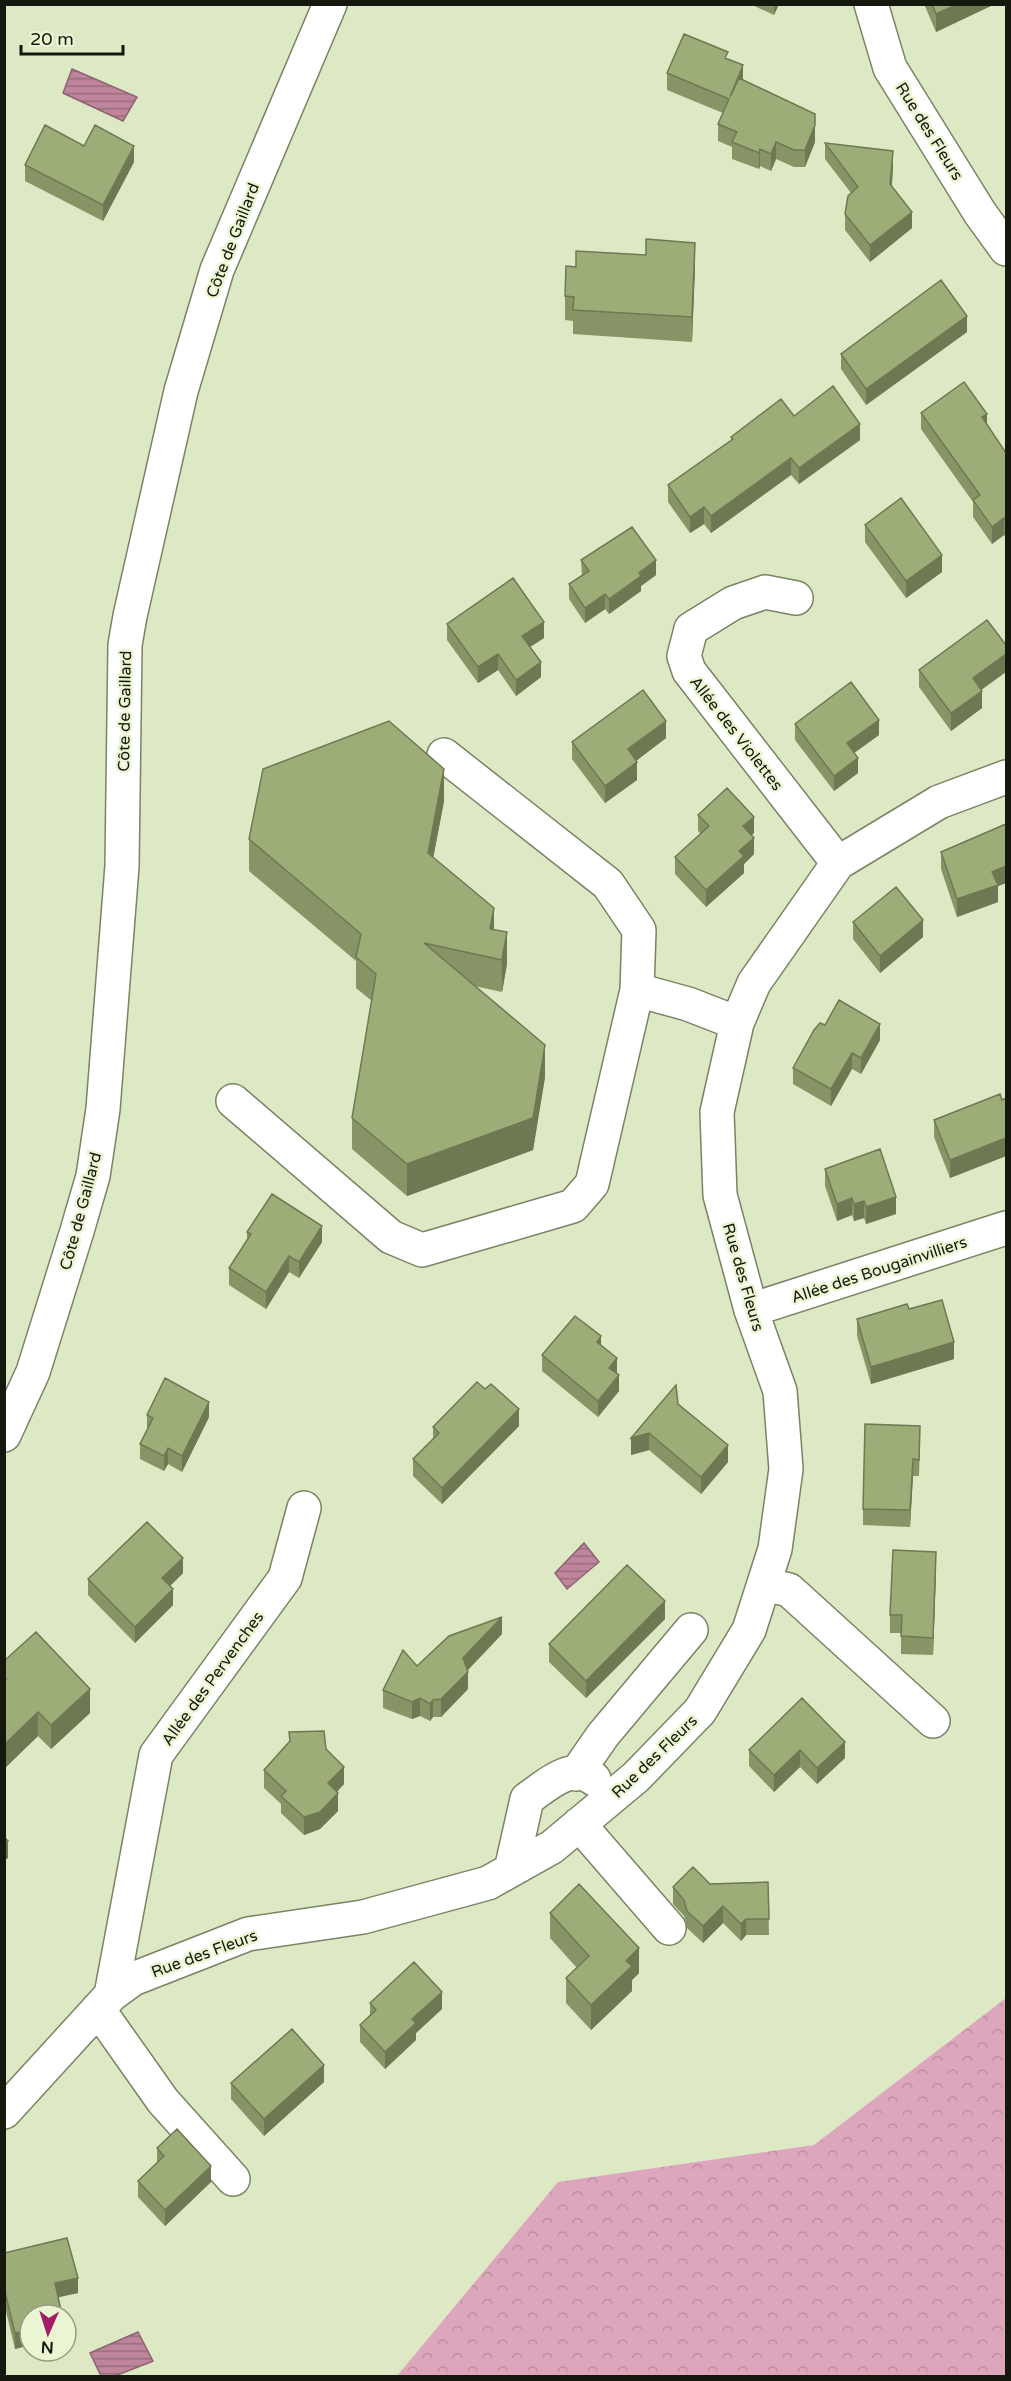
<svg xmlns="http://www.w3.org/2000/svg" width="1011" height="2381" font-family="'Varela Round',sans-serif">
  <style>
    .forest { fill: url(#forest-crowns) }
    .water { fill: url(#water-rules); stroke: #8c6471; stroke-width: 1.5 }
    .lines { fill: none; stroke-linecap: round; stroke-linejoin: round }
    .minor-casing { stroke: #7a8364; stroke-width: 36 }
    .minor { stroke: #fff; stroke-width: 33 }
    .wall { fill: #879566 }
    .shaded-wall { fill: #6e7953 }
    .building { fill: #9dad77; stroke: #6e7953; stroke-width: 1.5 }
    .labels { text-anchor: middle; stroke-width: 5; stroke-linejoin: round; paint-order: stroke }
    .street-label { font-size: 16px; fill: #15180c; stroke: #eaf5d2 }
  </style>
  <defs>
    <pattern id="forest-crowns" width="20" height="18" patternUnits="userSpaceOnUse" patternTransform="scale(1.5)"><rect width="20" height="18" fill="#dca7bc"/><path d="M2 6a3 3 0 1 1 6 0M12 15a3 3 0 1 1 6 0" fill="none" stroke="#bc8fa0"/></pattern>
    <pattern id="water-rules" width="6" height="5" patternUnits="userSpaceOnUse" patternTransform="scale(1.5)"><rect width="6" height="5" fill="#bf859c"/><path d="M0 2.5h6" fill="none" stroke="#9a6c7e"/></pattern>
  </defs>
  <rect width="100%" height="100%" fill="#dde8c5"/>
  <path class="forest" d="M1006 1998V2376H397L558 2182 814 2145Z"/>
  <path class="water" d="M72 69 137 97 123 121 63 93Z
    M584 1543 599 1562 567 1589 555 1573Z
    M138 2332 153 2361 115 2376H101L90 2353Z"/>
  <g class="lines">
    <defs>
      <path id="minor" d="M871 4 890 68 980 213 1006 249
        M796 598 765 592 733 603 691 629 684 656 689 671 838 863
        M444 755 608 884 639 930 637 990
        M233 1101 391 1237 422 1250 573 1206 592 1184 637 990 688 1004 737 1023
        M751 1310 1006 1228
        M4 1435 33 1372 77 1231 93 1176 103 1109 122 866 125 645 130 616 181 391 217 270 330 4
        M764 1584 789 1590 933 1721
        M576 1774 603 1735 691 1630
        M579 1824 669 1928
        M511 1870 527 1799C546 1786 571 1761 594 1779
        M111 1995 156 1755 285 1578 304 1508
        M98 2009 163 2101 233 2179
        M4 2112 111 1995 133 1979 248 1934 363 1917 488 1883 552 1847 636 1777 700 1711 749 1630 775 1549 786 1469 780 1391 751 1310 720 1195 717 1112 737 1023 754 983 838 863 939 802 1006 777"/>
    </defs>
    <use href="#minor" class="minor-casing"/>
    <use href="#minor" class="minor"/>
  </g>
  <path class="wall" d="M750 4H779L774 15Z
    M924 4H995L936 32Z
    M1006 55V75L1005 71V56Z
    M728 59 743 80 815 142 805 167H794L776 159 771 171 760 166 759 169 732 159V147L718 141V124L723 113 667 90V73Z
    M825 143 893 168 892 186 912 228 870 262 845 230V214L851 193 825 159Z
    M84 146 134 162 103 221 25 181V165Z
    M646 255 695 267 692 342 573 334V321L565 320V296L576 267Z
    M967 332 866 405 841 369V354Z
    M921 413 987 424 1006 453V539L1004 535 992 544 973 517V502L921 429Z
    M794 416 860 440 799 484 791 475 711 533 704 524 690 533 668 502V485L731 440V437Z
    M865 525 942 572 906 598 865 542Z
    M581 560 656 575 641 586V591L609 614 605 609 585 623 569 599V584L582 576Z
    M447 624 544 638 530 647 541 677 516 696 498 670 478 683 447 640Z
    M919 670 981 690 982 708 951 731 919 687Z
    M795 724 879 735 854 753 858 773 834 791 795 740Z
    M666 738 636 761 637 780 605 803 572 759V742Z
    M444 801 433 858 494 930 507 964 502 992 474 986 545 1077 533 1150 407 1196 352 1149V1118L372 1001 356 988V961L249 871V839Z
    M698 815 754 833 752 835 754 854 744 864V873L706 907 675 874V857L701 834 698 831Z
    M1006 824V883L998 886V902L957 917 941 869V852Z
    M853 922 923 937 880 973 853 939Z
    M825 1025 880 1040 861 1074 852 1069 831 1106 793 1084V1068Z
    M1006 1098V1156L950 1178 934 1137V1120Z
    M825 1169 896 1214 866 1224 864 1218 854 1221 852 1215 837 1221 825 1186Z
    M247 1232 322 1242 299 1278 289 1272 266 1309 229 1285V1268L247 1240Z
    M909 1309 954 1359 871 1384 857 1336V1319Z
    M601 1345 617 1374 619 1391 598 1417 542 1371V1355Z
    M678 1404 728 1462 701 1494 649 1450 631 1455V1438Z
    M147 1415 209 1417 182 1472 168 1464 164 1471 140 1459V1444L147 1430Z
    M519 1426 442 1504 413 1476V1459L433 1440V1427Z
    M920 1443 919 1476H913L910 1527 863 1525V1509Z
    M936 1570 933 1655 901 1654V1633H890V1615Z
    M183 1573 170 1586 173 1605 135 1643 88 1595V1579Z
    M665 1619 586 1698 549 1662V1644Z
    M502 1634 468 1670V1689L441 1717H433L430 1721 420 1716 412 1719 383 1708V1690L417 1666Z
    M4 1661 90 1713 51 1749 38 1736 6 1767 4 1765Z
    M802 1698 845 1758 817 1784 800 1767 774 1792 749 1766V1750Z
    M289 1732 326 1749 344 1784 337 1792 338 1811 320 1829 304 1835 281 1813V1804L264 1788V1770L289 1742Z
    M768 1882 769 1935H746L741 1941 723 1923 703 1943 687 1928 684 1916 673 1904V1887L710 1884Z
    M550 1913 639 1973 632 1980V1991L591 2030 566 2003V1978L577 1968 550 1938Z
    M370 2003 442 2009 416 2033V2040L385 2069 360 2042V2025L370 2015Z
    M324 2082 264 2136 231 2099V2083Z
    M157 2148 211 2182 165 2226 138 2197V2181L157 2163Z
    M4 2253 78 2293 58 2297 30 2315V2345L15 2349 4 2303Z"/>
  <path class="shaded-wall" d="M774 4H779L774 15Z
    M958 4H995L936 32V14Z
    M743 65V82L730 97Z
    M815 125V142L805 167V150Z
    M776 142V159L771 171V154Z
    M134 146V162L103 221V205Z
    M760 149V166L759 169V153Z
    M893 151V168L890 200V184Z
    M912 212V228L870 262V245Z
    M695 243V267L692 342V317Z
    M967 316V332L866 405V389Z
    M987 414V431L982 417Z
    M860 424V440L799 484V468Z
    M791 458V475L711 533V516Z
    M704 507V524L690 533V517Z
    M1004 518V535L992 544V527Z
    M942 555V572L906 598V581Z
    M656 560V575L641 586V591L609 614V599L639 573Z
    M605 594V609L585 623V608Z
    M544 622V638L522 652V636Z
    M498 654V670L478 683V667Z
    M1006 654V672L973 696V678Z
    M541 662V677L516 696V680Z
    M982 691V708L951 731V713Z
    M879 720V735L847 758V743Z
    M666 721V738L628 767V749Z
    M858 758V773L834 791V776Z
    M637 762V780L605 803V786Z
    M444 769V801L428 885V853Z
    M754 817V833L743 843V826Z
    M754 838V854L744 864V873L706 907V890L739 851Z
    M1006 866V883L998 886V902L957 917V899L992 872Z
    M494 908V939L490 929Z
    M923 920V937L880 973V956Z
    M507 932V964L502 992V960Z
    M880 1024V1040L861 1074V1058Z
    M545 1045V1077L533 1150 407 1196V1164Z
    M852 1053V1069L831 1106V1089Z
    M1006 1138V1156L950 1178V1160Z
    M896 1197V1214L866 1224V1207Z
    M852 1198V1215L837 1221V1204Z
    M864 1201V1218L854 1221V1204Z
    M322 1226V1242L299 1278V1262Z
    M289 1256V1272L266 1309V1292Z
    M601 1336V1352L597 1342Z
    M954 1342V1359L871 1384V1367Z
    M617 1358V1374L609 1368Z
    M619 1375V1391L598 1417V1401Z
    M209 1402V1417L182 1472V1456Z
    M519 1409V1426L442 1504V1488Z
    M649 1433V1450L631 1455V1438Z
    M728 1445V1462L701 1494V1477Z
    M168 1448V1464L164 1471V1456Z
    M913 1459V1476L910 1527V1510Z
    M936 1552V1570L933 1655V1638Z
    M183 1558V1573L162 1594V1578Z
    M173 1589V1605L135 1643V1627Z
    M665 1601V1619L586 1698V1681Z
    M502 1617V1634L463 1675V1658Z
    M468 1672V1689L441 1717V1699Z
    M90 1689V1713L51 1749V1725Z
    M420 1698V1716L412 1719V1702Z
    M433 1700V1717L430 1721V1704Z
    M38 1712V1736L6 1767V1743Z
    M845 1742V1758L817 1784V1768Z
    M800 1750V1767L774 1792V1775Z
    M344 1767V1784L328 1801V1783Z
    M338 1793V1811L320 1829 304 1835V1817Z
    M8 1841V1858L4 1861V1844Z
    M723 1906V1923L703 1943V1926Z
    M746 1919V1935L741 1941V1924Z
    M639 1948V1973L632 1980V1991L591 2030V2005L626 1961Z
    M442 1992V2009L416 2033V2040L385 2069V2052L412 2019Z
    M324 2065V2082L264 2136V2119Z
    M211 2166V2182L165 2226V2210Z
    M78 2278V2293L55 2298V2283Z
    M30 2330V2345L15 2349V2333Z"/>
  <path class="building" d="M932 4H958L936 14Z
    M684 34 728 52 725 58 743 65 730 97 739 78 815 114V125L805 150H794L776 142 771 154 760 149 759 153 732 142 737 132 718 124 729 99 667 73Z
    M45 125 84 146 95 125 134 146 103 205 25 165Z
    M825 143 893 151 890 184 912 212 870 245 845 214 848 196 858 187Z
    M646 239 695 243 692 317 573 310 574 297 565 296 566 266 576 267V251L646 255Z
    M941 280 967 316 866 389 841 354Z
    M964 382 987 414 982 417 1006 453V522L1004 518 992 527 973 500 980 495 921 413Z
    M833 386 860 424 799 468 791 458 711 516 704 507 690 517 668 485 733 439 731 437 781 399 794 416Z
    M901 498 942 555 906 581 865 525Z
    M632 527 656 560 639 573 641 576 609 599 605 594 585 608 569 584 589 571 581 560Z
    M513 578 544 622 522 636 541 662 516 680 498 654 478 667 447 624Z
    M987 620 1006 645V654L973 678 982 691 951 713 919 670Z
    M851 682 879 720 847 743 858 758 834 776 795 724Z
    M643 690 666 721 628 749 637 762 605 786 572 742Z
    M389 721 444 769 428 853 494 908 490 929 507 932 502 960 424 943 545 1045 533 1118 407 1164 352 1118 376 974 356 957 361 934 249 839 263 769Z
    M727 788 754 817 743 826 754 838 739 851 744 856 706 890 675 857 709 826 698 815Z
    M1006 824V866L992 872 998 885 957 899 941 852Z
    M896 887 923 920 880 956 853 922Z
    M839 1000 880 1024 861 1058 852 1053 831 1089 793 1068 814 1030 820 1023 825 1025Z
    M1000 1094 1002 1100 1006 1098V1138L950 1160 934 1120Z
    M880 1149 896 1197 866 1207 864 1201 854 1204 852 1198 837 1204 825 1169Z
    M272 1194 322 1226 299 1262 289 1256 266 1292 229 1268 251 1234 247 1232Z
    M942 1300 954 1342 871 1367 857 1319 907 1304 909 1309Z
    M575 1316 601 1336 597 1342 617 1358 609 1368 619 1375 598 1401 542 1355Z
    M165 1378 209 1402 182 1456 168 1448 164 1456 140 1444 153 1418 147 1415Z
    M477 1382 485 1389 491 1384 519 1409 442 1488 413 1459 439 1433 433 1427Z
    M676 1385 678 1404 728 1445 701 1477 649 1433 631 1438Z
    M865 1424 920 1426 919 1460 913 1459 910 1510 863 1509Z
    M147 1522 183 1558 162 1578 173 1589 135 1627 88 1579Z
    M893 1550 936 1552 933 1638 901 1636 902 1615H890Z
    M627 1565 665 1601 586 1681 549 1644Z
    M502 1617 463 1658 468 1672 441 1699 433 1700 430 1704 420 1698 412 1702 383 1690 403 1650 417 1666 449 1636Z
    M36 1632 90 1689 51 1725 38 1712 6 1743 4 1742V1680L6 1679 4 1678V1661Z
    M802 1698 845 1742 817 1768 800 1750 774 1775 749 1750Z
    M324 1731 326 1749 344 1767 328 1783 338 1793 320 1812 304 1817 281 1796 286 1791 264 1770 290 1741 289 1732Z
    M4 1837 8 1841 4 1844Z
    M693 1867 710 1884 768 1882 769 1919H746L741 1924 723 1906 703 1926 687 1911 684 1900 673 1887Z
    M579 1884 639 1948 626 1961 632 1966 591 2005 566 1978 589 1956 550 1913Z
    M414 1962 442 1992 412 2019 416 2023 385 2052 360 2025 376 2010 370 2003Z
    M292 2029 324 2065 264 2119 231 2083Z
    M177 2129 211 2166 165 2210 138 2181 164 2156 157 2148Z
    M67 2238 78 2278 55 2283 62 2315H30V2330L15 2333 4 2288V2253Z"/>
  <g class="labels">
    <g class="street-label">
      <text transform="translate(930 131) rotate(58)" y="6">Rue des Fleurs</text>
      <text transform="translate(232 240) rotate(-69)" y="6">Côte de Gaillard</text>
      <text transform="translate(124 711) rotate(-89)" y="6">Côte de Gaillard</text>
      <text transform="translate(737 733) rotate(52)" y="6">Allée des Violettes</text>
      <text transform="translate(80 1211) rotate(-75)" y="6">Côte de Gaillard</text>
      <text transform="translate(879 1269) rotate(-18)" y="6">Allée des Bougainvilliers</text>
      <text transform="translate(744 1277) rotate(74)" y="6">Rue des Fleurs</text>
      <text transform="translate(212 1678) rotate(-54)" y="6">Allée des Pervenches</text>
      <text transform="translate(654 1756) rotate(-44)" y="6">Rue des Fleurs</text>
      <text transform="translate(204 1953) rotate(-20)" y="6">Rue des Fleurs</text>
    </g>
  </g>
  <rect width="1011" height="2381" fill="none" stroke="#15180c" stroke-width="12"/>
  <g transform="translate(48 2333) rotate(183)"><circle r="28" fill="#eaf5d2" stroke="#959d83" stroke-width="1.5"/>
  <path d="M0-4.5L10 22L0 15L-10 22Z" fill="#a41c66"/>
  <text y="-9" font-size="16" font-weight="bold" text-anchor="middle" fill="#15180c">N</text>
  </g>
  <path d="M21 45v9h102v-9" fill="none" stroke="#15180c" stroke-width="3"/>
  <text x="30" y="45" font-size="18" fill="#15180c" stroke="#eaf5d2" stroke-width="4.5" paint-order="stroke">20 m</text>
</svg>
